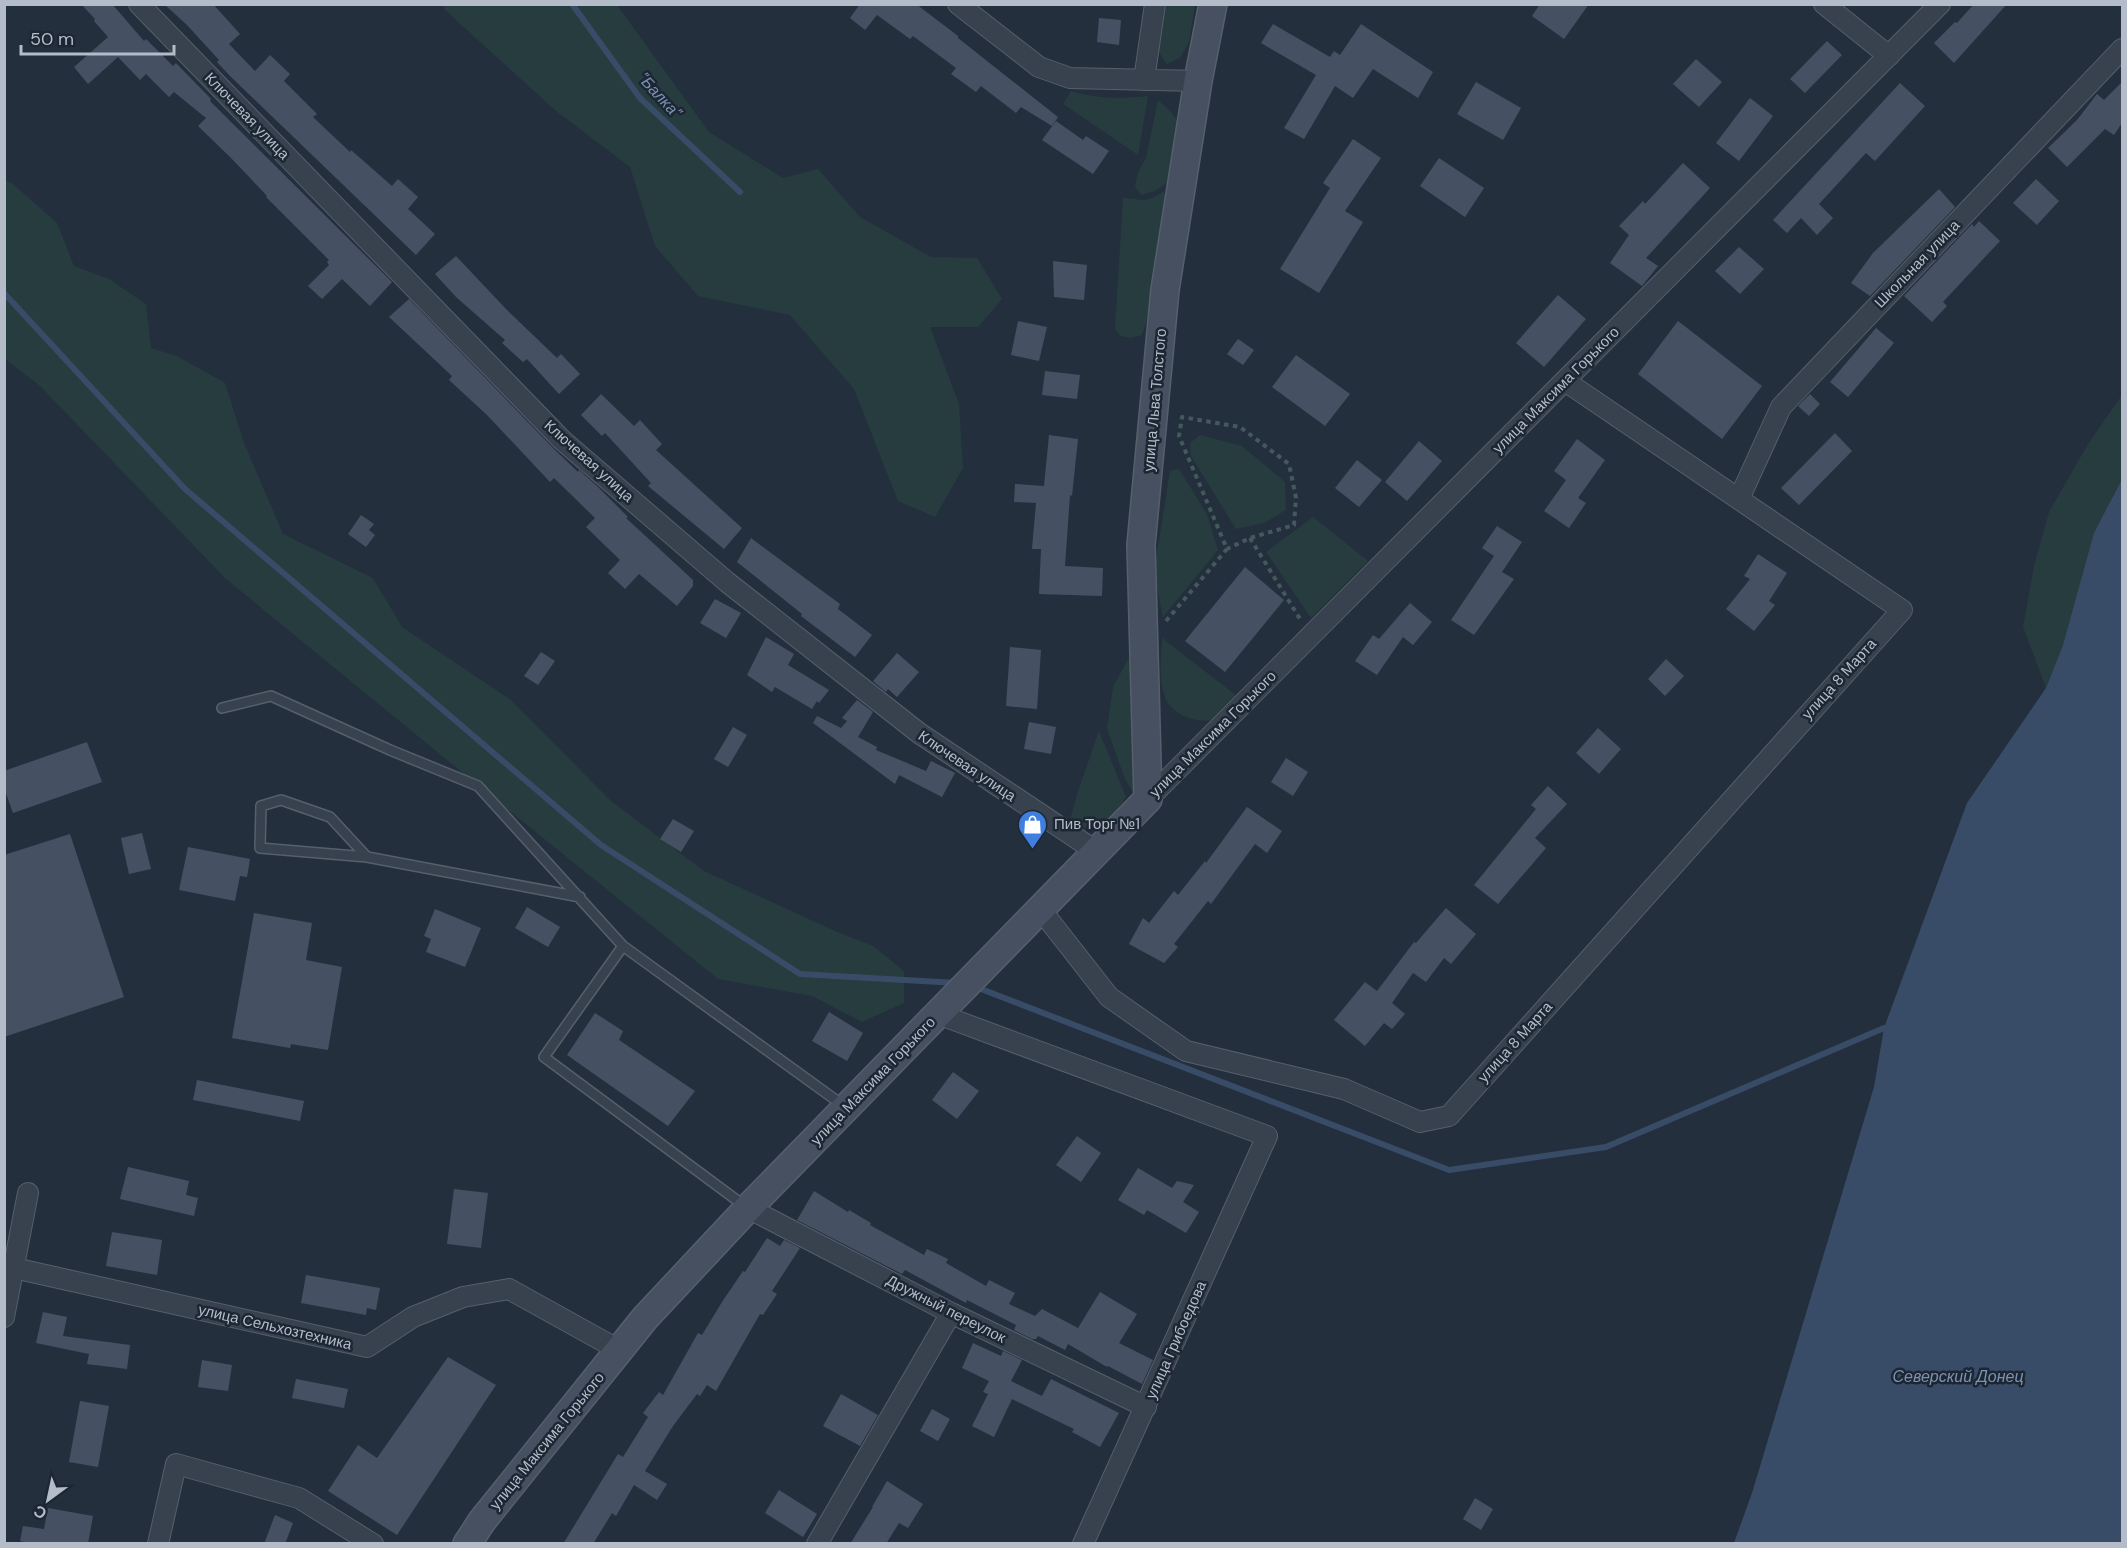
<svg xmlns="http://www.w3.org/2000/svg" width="2127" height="1548" font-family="'DM Sans',sans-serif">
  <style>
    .green { fill: #263c3f }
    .water { fill: #394c67 }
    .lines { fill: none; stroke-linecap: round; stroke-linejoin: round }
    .stream { stroke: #394c67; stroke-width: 6 }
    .building { fill: #455162 }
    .lane-casing { stroke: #565f6c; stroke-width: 12 }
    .street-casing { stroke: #565f6c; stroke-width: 22 }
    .secondary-casing { stroke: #565f6c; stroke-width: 30 }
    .path { stroke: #44595c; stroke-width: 4; stroke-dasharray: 4.5 4.5; stroke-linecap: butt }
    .lane { stroke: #38414e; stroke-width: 9 }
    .street { stroke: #38414e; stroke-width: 20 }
    .secondary { stroke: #465061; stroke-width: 27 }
    .labels { text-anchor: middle; stroke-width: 5; stroke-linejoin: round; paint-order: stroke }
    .street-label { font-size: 15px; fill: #b4bcc9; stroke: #1d2633 }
    .poi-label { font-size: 15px; fill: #b4bcc9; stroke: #1d2633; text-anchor: start }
    .water-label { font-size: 16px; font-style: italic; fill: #7c92b1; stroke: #1d2633 }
  </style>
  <rect width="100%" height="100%" fill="#242f3e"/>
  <path class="green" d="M444 5H617L709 132 783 178 818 169 860 217 931 257 977 258 1002 299 978 327H930L959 404 963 468 935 517 898 501 854 389 790 315 698 296 655 246 630 167 556 111 445 10Z
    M1159 5H1195L1189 42 1180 58 1167 64C1150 43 1155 30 1159 5Z
    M1071 91C1099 99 1119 99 1148 96L1138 155 1063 104Z
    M1158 100C1164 106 1174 113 1177 121 1180 136 1170 167 1168 182L1155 191 1141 195 1135 187 1138 172 1146 158Z
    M4 180 13 184 57 223 74 266 109 279 146 304 151 348 177 356 225 383 244 443 283 534 373 578 402 627 511 700 611 801 704 871 837 932 873 946 904 971V1003L862 1022 812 996 718 979 502 805 226 579 40 386 5 359Z
    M1164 191 1168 206 1146 324 1142 335 1131 338 1121 336 1115 329 1123 198C1144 199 1146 204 1164 191Z
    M2122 395V479L2113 495 2063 645 2046 688 2023 627 2034 566 2049 512 2088 444Z
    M1200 435 1242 446 1285 482 1286 510 1264 523 1236 529 1191 456 1190 443Z
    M1179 469 1207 514 1218 550 1163 617 1154 572 1170 471Z
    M1313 517 1368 561 1311 618 1266 552Z
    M1162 638 1237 696C1233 702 1228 711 1223 715 1207 728 1173 717 1166 699 1158 680 1161 658 1162 638Z
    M1131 654 1141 795 1132 791 1125 779 1107 729 1113 687Z
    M1099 731 1126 797 1109 822 1091 829 1069 823 1079 788Z"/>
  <path class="water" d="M2122 479V1543H1734L1752 1493 1874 1087 1884 1028 1967 803 2046 688 2063 645 2094 533Z"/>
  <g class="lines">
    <path class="stream" d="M572 4 640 98 740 192
      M4 293 185 489 601 845 800 974 957 983
      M976 987 1449 1170 1606 1147 1884 1028 1893 1027"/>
  </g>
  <path class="building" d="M81 4H112L144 41 146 39 173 66 176 63 211 99 210 101 392 282 370 306 342 279 322 299 308 286 329 265 327 262 329 260 266 197 267 196 232 159 198 126 206 118 174 92 169 97 146 74 140 80 118 57 88 84 74 67 108 37 94 21 95 19Z
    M164 4H213L240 34 229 44 255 71 270 55 290 74 284 81 317 114 313 117 350 152 351 150 392 186 398 179 418 197 408 209 435 234 416 255 230 76 217 62 219 60 187 25Z
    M860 4H916L958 36V38L1058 117 1052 126 1021 107 1016 113 981 86 976 92 951 74 956 68 913 36 910 39 877 15 865 30 850 18Z
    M1540 4H1589L1564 39 1532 16Z
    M1974 4H2007L1954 63 1934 43 1955 22 1957 23Z
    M1099 18 1121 20 1119 45 1097 42Z
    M1273 24 1330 57 1334 51 1340 55 1361 24 1433 72 1418 98 1373 69 1353 98 1335 86 1304 139 1284 128 1316 75 1261 43Z
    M1827 41 1842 55 1805 93 1790 79Z
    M1696 59 1722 82 1699 107 1673 84Z
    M1476 82 1521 108 1503 140 1457 114Z
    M2122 82V123L2114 135 2105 129 2067 167 2048 148 2077 120 2097 94 2104 100Z
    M1900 83 1925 106 1875 161 1866 153 1819 204 1833 218 1817 235 1801 218 1787 233 1773 220Z
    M1750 98 1773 116 1739 161 1716 143Z
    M1056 121 1083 140 1086 136 1109 151 1093 174 1042 140Z
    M1353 139 1381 158 1345 211 1363 222 1319 293 1280 269 1330 188 1323 183Z
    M1439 158 1484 188 1465 217 1420 186Z
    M1683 163 1710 188 1646 258 1658 266 1642 286 1610 263 1629 235 1619 226 1643 201 1645 204Z
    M2036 179 2059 201 2037 225 2013 203Z
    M1939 189 1955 207 1870 296 1851 283 1873 253Z
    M1979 221 2000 241 1943 302 1947 306 1932 322 1904 296 1972 224 1974 227Z
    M1739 247 1764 269 1740 294 1715 271Z
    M456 256 506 309 557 358 561 354 580 374 559 394 527 359 523 362 502 343 505 340 456 297 435 274Z
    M1053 261 1087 265 1084 300 1054 297Z
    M1558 295 1586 319 1544 367 1516 343Z
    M409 299 553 448 578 472 579 470 597 486 628 517 626 518 693 580V586L677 606 639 574 625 589 608 573 620 560 586 527 595 518 554 478 550 482 487 415 449 380 452 376 389 317Z
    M1018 321 1047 327 1039 361 1011 355Z
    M1678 321 1762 386 1722 439 1638 374Z
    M1876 328 1894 343 1848 397 1830 382Z
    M1238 339 1254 350 1243 365 1227 354Z
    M1296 355 1350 394 1325 426 1272 387Z
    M1045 371 1080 375 1077 399 1042 395Z
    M601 394 634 426 640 420 662 444 656 450 742 528 724 549 648 486 651 483 605 433 602 436 581 415Z
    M1810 394 1820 404 1809 416 1798 406Z
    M1835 433 1852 451 1799 505 1781 488Z
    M1049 435 1078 439 1072 496 1070 495 1065 566 1103 568 1102 596 1039 594 1041 549H1032L1036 503 1014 502 1015 484 1044 486Z
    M1577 439 1605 460 1578 498 1586 503 1569 528 1544 511 1566 480 1554 471Z
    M1419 441 1442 461 1407 501 1385 482Z
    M1357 460 1382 480 1359 507 1335 488Z
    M361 515 374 524 369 530 375 535 366 547 348 534Z
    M1497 526 1522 542 1502 572 1514 579 1474 635 1451 620 1494 556 1482 548Z
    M751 538 840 604 838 609 872 635 855 657 801 616 802 614 737 562Z
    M1758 554 1787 573 1769 601 1775 605 1754 631 1726 609 1750 579 1744 576Z
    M1245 567 1284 600 1225 672 1185 641Z
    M715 599 741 613 726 638 700 623Z
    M1410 603 1432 622 1413 645 1403 637 1377 675 1355 661 1373 635 1379 639Z
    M766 637 794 654 788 665 829 690 819 703 817 701 812 709 775 687 772 692 747 675Z
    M1010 647 1041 650 1037 709 1006 706Z
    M541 652 555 661 538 685 524 676Z
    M897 653 919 672 897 697 888 689 886 692 873 681Z
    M1666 659 1684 676 1665 696 1648 679Z
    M857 700 873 712 858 737 877 747 876 750 926 771 931 761 955 773 942 797 899 775 895 784 813 723 817 716 841 728 847 721 842 718Z
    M1029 722 1056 727 1051 754 1024 749Z
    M733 727 747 735 728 767 714 759Z
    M1598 728 1621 749 1599 774 1576 753Z
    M87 742 102 782 13 813 4 788V771Z
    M1286 758 1308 772 1293 796 1271 782Z
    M1548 786 1567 804 1535 838 1546 848 1498 904 1474 885 1536 809 1531 805Z
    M1247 807 1282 831 1267 853 1255 844 1211 904 1208 901 1174 944 1178 947 1164 963 1129 944 1143 918 1149 923 1174 891 1178 895 1205 861 1206 863Z
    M673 819 694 831 681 852 660 839Z
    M142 833 151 869 129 874 121 838Z
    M70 834 124 997 4 1037V855Z
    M188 847 250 859 247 877 240 876 235 901 179 890Z
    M527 907 560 927 548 947 515 928Z
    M1446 908 1476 934 1451 964 1444 958 1426 982 1413 973 1392 1003 1405 1014 1392 1029 1384 1023 1365 1046 1334 1020 1365 982 1377 991 1414 942 1416 943Z
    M435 909 481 928 465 967 426 952 431 939 424 936Z
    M254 913 312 923 306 960 342 967 328 1050 291 1044 290 1048 232 1038Z
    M829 1012 863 1033 847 1061 812 1041Z
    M595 1013 623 1031 619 1040 695 1091 668 1126 567 1055Z
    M953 1072 979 1091 957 1119 932 1100Z
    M197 1080 304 1101 300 1121 193 1100Z
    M1077 1136 1101 1153 1081 1182 1056 1165Z
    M128 1167 189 1181 186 1195 198 1198 194 1216 120 1199Z
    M1138 1168 1172 1188 1177 1181 1194 1185 1183 1202 1199 1212 1186 1233 1147 1210 1144 1215 1118 1200Z
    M454 1189 488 1193 481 1248 447 1244Z
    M814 1191 848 1212 849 1210 871 1223 870 1225 924 1255 927 1249 948 1259 946 1263 986 1286 989 1280 1015 1293 1009 1304 1035 1316 1042 1309 1078 1328 1100 1292 1137 1314 1119 1343 1153 1360 1142 1384 1108 1366 1107 1367 1068 1344 1065 1350 1038 1336 1036 1339H1032L1014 1330 1016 1325 967 1300 966 1303 905 1270 902 1274 797 1220Z
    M112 1232 162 1240 157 1275 106 1266Z
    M767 1238 780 1246 784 1240 800 1248 772 1291 777 1294 763 1315 760 1314 716 1391 707 1385 700 1396 697 1394 673 1426 645 1471 667 1484 657 1500 634 1485 616 1516 612 1513 593 1544H563L618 1454 623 1457 648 1417 643 1413 659 1392 663 1395 698 1333 702 1335 722 1302 743 1271 745 1272Z
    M306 1275 380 1288 376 1310 367 1308 366 1315 301 1303Z
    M43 1312 67 1317 63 1336 130 1345 127 1369 87 1364 89 1354 36 1343Z
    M973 1343 1001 1356 1003 1351 1022 1360 1011 1381 1042 1396 1051 1379 1119 1413 1100 1447 1072 1432 1074 1429 1012 1399 994 1437 972 1426 988 1394 983 1392 989 1381 962 1368Z
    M448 1357 496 1385 397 1535 328 1491 358 1445 377 1458Z
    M202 1360 232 1365 228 1391 198 1387Z
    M296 1379 348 1389 344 1408 292 1398Z
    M841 1394 878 1415 860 1446 823 1426Z
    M80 1401 109 1406 98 1467 69 1462Z
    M932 1409 950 1419 938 1441 920 1431Z
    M887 1481 923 1504 908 1528 899 1523 886 1544H850L873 1507H872Z
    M779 1490 817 1514 803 1537 765 1513Z
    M1475 1498 1493 1509 1481 1530 1463 1519Z
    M48 1508 93 1516 88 1544H32L20 1541 23 1526 44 1529Z
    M275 1515 293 1523 285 1544H264Z"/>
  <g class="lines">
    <defs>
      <path id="lane" d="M222 708 271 696 390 750 478 786 623 946
        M367 857 330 817 281 800 261 806 260 848 367 857 580 897
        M746 1207 544 1057 623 946 844 1106"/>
      <path id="street" d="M139 4 562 440 727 582 919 733 1097 852
        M958 4 1039 67 1070 78 1198 81
        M1824 4 1889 56
        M1144 80 1155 4
        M1739 499 1781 407 2122 49
        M1148 799 1940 4
        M1041 910 1109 997 1186 1051 1344 1089 1420 1122 1449 1116 1902 610 1565 381
        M938 1014 1267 1136 1083 1544
        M748 1208 951 1313 1146 1407
        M14 1268 367 1347 413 1317 463 1297 509 1289 619 1350
        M4 1317 28 1193
        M158 1544 176 1464 299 1498 373 1544
        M817 1544 951 1313"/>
      <path id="secondary" d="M467 1544 482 1521 645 1318 748 1208 1148 799 1141 545 1165 290 1198 81 1213 4"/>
    </defs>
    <use href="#lane" class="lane-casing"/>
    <use href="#street" class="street-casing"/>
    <use href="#secondary" class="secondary-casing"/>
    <path class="path" d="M1250 538 1300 619
      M1166 621 1227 549 1179 436 1182 417 1240 427 1289 464 1296 498 1294 525 1250 538 1227 549"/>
    <use href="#lane" class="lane"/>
    <use href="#street" class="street"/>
    <use href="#secondary" class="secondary"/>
  </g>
  <defs>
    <symbol id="shop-pin" viewBox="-11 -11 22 30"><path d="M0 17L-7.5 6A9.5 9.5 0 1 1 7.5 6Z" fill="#3f7fe0" stroke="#1d2633"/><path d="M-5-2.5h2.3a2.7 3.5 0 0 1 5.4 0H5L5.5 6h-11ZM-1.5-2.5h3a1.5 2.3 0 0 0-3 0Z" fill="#fff"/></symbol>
  </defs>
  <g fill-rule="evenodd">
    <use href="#shop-pin" x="1016" y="808" width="33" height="45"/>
  </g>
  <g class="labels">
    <g class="street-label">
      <text transform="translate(247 116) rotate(46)" y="5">Ключевая улица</text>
      <text transform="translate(1917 264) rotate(-46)" y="5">Школьная улица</text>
      <text transform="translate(1556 390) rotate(-45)" y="5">улица Максима Горького</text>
      <text transform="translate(1155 400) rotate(-85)" y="5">улица Льва Толстого</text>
      <text transform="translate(589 461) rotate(42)" y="5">Ключевая улица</text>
      <text transform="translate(1839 679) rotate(-48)" y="5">улица 8 Марта</text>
      <text transform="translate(1213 734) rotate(-45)" y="5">улица Максима Горького</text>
      <text transform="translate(967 766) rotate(34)" y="5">Ключевая улица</text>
      <text transform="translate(1515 1042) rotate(-48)" y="5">улица 8 Марта</text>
      <text transform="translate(873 1081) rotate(-46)" y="5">улица Максима Горького</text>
      <text transform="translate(946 1309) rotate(27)" y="5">Дружный переулок</text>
      <text transform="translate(275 1327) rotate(13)" y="5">улица Сельхозтехника</text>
      <text transform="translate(1176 1340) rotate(-66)" y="5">улица Грибоедова</text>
      <text transform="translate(547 1441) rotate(-51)" y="5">улица Максима Горького</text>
    </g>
    <g class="poi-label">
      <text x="1054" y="829">Пив Торг №1</text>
    </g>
    <g class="water-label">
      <text transform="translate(660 95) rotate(47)" y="6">"Балка"</text>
      <text x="1958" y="1382">Северский Донец</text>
    </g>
  </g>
  <rect width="2127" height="1548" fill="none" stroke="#b4bcc9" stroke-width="12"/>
  <g transform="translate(48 1500) rotate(213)" stroke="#1d2633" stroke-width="4.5" paint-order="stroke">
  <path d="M0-4.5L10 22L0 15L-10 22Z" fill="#b4bcc9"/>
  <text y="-9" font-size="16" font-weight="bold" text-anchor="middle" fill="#b4bcc9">С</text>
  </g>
  <path d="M21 45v9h153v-9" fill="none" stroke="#b4bcc9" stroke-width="3"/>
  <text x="30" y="45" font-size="18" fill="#b4bcc9" stroke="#1d2633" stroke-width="4.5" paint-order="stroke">50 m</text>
</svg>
